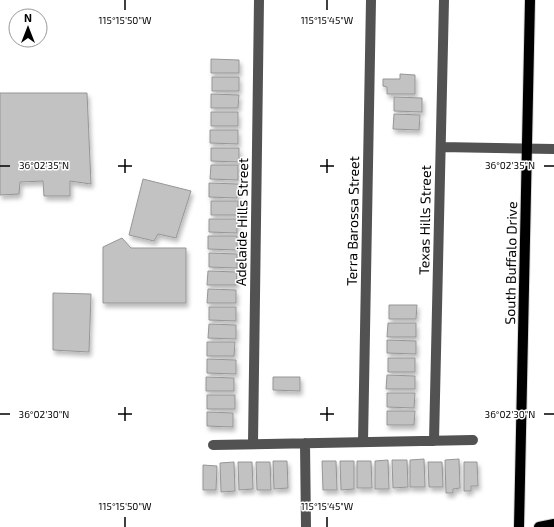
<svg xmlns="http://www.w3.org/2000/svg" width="554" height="527" font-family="'Exo 2',sans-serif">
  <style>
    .building { fill: #c2c2c2; stroke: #969696; filter: url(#shadow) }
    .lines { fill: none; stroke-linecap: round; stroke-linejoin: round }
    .major-casing { stroke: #dbdbdb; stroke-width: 12 }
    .minor { stroke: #525252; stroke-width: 10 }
    .major { stroke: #000; stroke-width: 10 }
    .ticks { fill: none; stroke: #000; stroke-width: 1.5 }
    .labels { text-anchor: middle; stroke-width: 3; stroke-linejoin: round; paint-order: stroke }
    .street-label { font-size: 14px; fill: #000; stroke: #fff }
    .ticks-label { font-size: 10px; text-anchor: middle; fill: #000; stroke: #fff; stroke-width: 3; stroke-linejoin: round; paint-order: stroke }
  </style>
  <defs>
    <filter id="shadow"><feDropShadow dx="2" dy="4" stdDeviation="2" flood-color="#0004"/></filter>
  </defs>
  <rect width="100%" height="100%" fill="#fff"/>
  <path class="building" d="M211 59 239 60V73H211Z
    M400 74 415 75V94H387V87L383 86V79H400Z
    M212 77H239V91H212Z
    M0 93H87L91 184 70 181V196H44L43 181 20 182 19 194 0 195Z
    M211 94 239 95 238 108H211Z
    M394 97 422 98V112L394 111Z
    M211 112H238V126H211Z
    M394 114 420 115 419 130 393 129Z
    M210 130H238V144L210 143Z
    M211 148H239V162L211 161Z
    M211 165H238V180L210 179Z
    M143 179 191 191 176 238 158 234 154 241 129 235Z
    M209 183 238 184 237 198 209 197Z
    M211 201H238V215H211Z
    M209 219H237V233L209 232Z
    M208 236H237V250L208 249Z
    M122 238 131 248H186V303H103V247Z
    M209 253 237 254V268L209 267Z
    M208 271 237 272 236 285H207Z
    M208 289 236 290V303H207Z
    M53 293 91 294 89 352 53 350Z
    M389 305H417L416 319H389Z
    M209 307H236V321L209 320Z
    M388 323H416V337H387Z
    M209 324 236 325V339L208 338Z
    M387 340 416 341V354L387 353Z
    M207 342H235L234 356H207Z
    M388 358H415V372H388Z
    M207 359 236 360V374L207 373Z
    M387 375 415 376V389H386Z
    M206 377 234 378V391H206Z
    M273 377H300V391L273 390Z
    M387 393H415L414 408 387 407Z
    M207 395H235V409H207Z
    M387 411H415L414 425H387Z
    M207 412 233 413V427L207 426Z
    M424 459 425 487H410V460Z
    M459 459 460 488 453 489V493H446L445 460Z
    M388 460 389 489H375V461Z
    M392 460H407L408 487 393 488Z
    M273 461H287L288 488 274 489Z
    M322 461H336L337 490H323Z
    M340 461H354V489L341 490Z
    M357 461H371L372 488H357Z
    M234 462 235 491 221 492 220 463Z
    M238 462H252L253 489 239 490Z
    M256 462H270L271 490H257Z
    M428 462H442L443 487H429Z
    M464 462H477L478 486H471V491H464Z
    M203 465 217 466 216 490H203Z"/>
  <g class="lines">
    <defs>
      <path id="major" d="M519 527 530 0
        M539 527 554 524"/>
    </defs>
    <use href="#major" class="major-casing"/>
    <path class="minor" d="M441 147 554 149
      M434 441 444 0
      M363 442 371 0
      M305 443 306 527
      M253 444 259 0
      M213 445 473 440"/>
    <use href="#major" class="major"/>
  </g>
  <path class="ticks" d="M125 0V10M327 0V10M125 159V173M327 159V173M0 166H10M118 166H132M320 166H334M544 166H554M125 407V421M327 407V421M0 414H10M118 414H132M320 414H334M544 414H554M125 517V527M327 517V527"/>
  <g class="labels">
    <g class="street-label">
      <text transform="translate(425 220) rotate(-89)" y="5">Texas Hills Street</text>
      <text transform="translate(353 221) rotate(-89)" y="5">Terra Barossa Street</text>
      <text transform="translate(242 222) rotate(-89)" y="5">Adelaide Hills Street</text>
      <text transform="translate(511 263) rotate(-89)" y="5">South Buffalo Drive</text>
    </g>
  </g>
  <g class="ticks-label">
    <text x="125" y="24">115°15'50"W</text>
    <text x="327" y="24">115°15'45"W</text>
    <text x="44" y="169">36°02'35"N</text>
    <text x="510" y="169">36°02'35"N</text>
    <text x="44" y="418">36°02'30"N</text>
    <text x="510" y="418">36°02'30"N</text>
    <text x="125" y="510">115°15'50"W</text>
    <text x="327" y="510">115°15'45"W</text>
  </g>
  <g transform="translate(28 28)"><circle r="19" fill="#ffffff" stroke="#999999"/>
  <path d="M0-3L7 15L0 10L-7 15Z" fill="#000000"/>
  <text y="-6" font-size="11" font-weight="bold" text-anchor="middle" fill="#000000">N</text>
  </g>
</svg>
